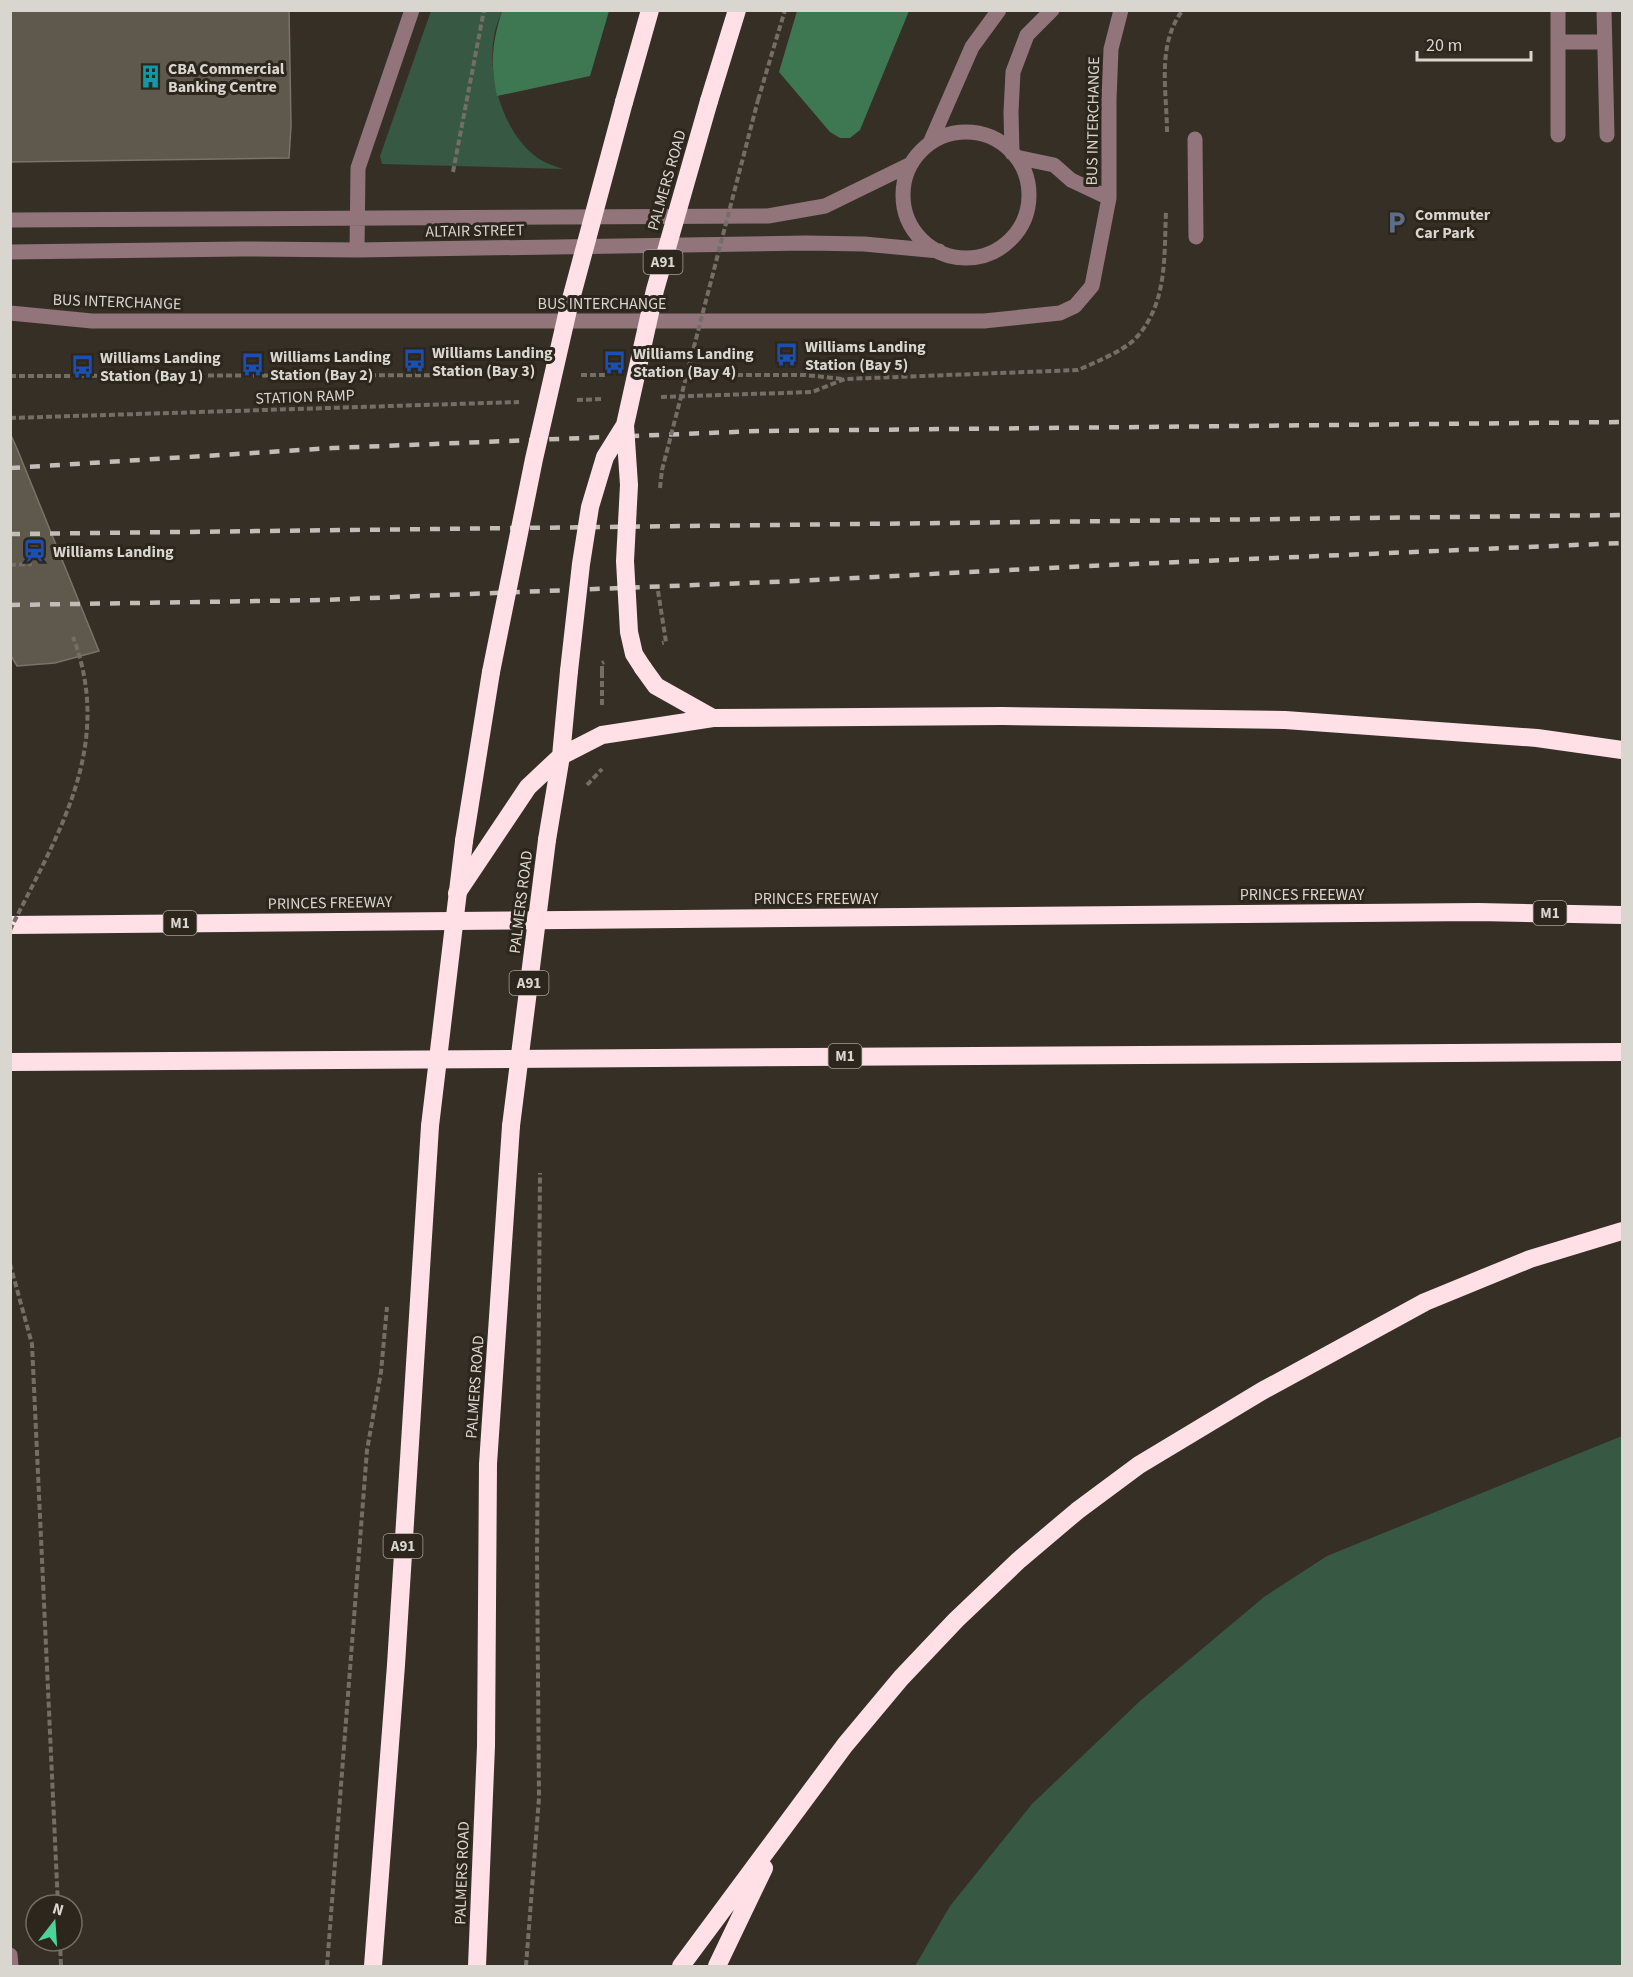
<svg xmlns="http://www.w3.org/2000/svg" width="1633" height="1977" font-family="'Source Sans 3',sans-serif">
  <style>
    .green { fill: #375842 }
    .forest { fill: #3d7852 }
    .building { fill: #5f584d; stroke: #7a7368; stroke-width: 1.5 }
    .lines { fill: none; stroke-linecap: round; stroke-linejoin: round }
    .path { stroke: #746e67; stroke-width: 4; stroke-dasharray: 6 3; stroke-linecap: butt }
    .minor { stroke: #92747b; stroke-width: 15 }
    .highway { stroke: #fee0e6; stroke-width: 18 }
    .rail { stroke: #c2bdb7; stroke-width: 4.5; stroke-dasharray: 10 10; stroke-linecap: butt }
    .path-bridge { stroke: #746e67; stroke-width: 4; stroke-dasharray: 6 3; stroke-linecap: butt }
    .highway-bridge { stroke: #fee0e6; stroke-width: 18 }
    .labels { text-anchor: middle; stroke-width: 6; stroke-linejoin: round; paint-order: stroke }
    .shield { fill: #2c261c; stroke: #a5a099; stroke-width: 1.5 }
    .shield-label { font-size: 15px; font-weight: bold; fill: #d9d5cf }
    .poi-label { font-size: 16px; font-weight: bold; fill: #d9d5cf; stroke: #2c261c; text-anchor: start }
    .street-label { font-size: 16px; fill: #d9d5cf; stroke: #2c261c }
  </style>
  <rect width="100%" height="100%" fill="#362f26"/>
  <path class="green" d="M431 11H502C499 19 495 28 494 37 487 75 503 131 534 155 542 162 553 166 563 169L382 164 380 156Z
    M1622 1436V1966H915L950 1906 1032 1804 1140 1701 1264 1597 1327 1556Z"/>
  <path class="forest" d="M502 11H609L590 76 497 96C490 63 492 43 502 11Z
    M797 11H909L860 130 850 138H840L830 132 779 72Z"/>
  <path class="building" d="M10 10H289L291 126 289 158 10 162Z
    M10 433 18 451 99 651 55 663 17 666 10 654Z"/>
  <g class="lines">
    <path class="path" d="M758 100 785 10
      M1167 132C1167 92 1156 44 1183 10
      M453 172 484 10
      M581 375H607
      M665 375H805L843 379
      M10 376 523 375
      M661 397 812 392 845 379 1078 370C1094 363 1123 351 1135 339 1168 304 1164 256 1166 211
      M577 400 603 399
      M10 418 519 402
      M10 565 32 564
      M602 672V707
      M587 785 602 769
      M10 1264 32 1344 58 1905
      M60 1941 61 1966
      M327 1966 367 1450 381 1372 387 1307
      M526 1966 539 1798 537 1554 540 1173"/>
    <path class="minor" d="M1604 10 1607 135
      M1559 42H1604
      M903 195a63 63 0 1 1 126 0a63 63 0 1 1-126 0Z
      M1558 135V10
      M1195 139 1196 237
      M930 143 972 47 999 10
      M1012 153 1011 112 1013 72 1027 35 1052 10
      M1016 157 1054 165 1071 180 1109 198
      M10 220 768 216 825 206 911 164
      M357 250 358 168 412 10
      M10 252 242 249 357 250 806 243 864 244 939 251
      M10 313 92 321H984L1060 313 1075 306 1092 286 1109 198V100L1111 49 1121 10
      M10 1955 11 1966"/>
    <path class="highway" d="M709 101 737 10
      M624 102 650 10
      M643 668 656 686 713 718
      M547 840 561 756 569 671
      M464 841 491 672
      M457 893 528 787 561 756 602 735 713 718 1002 716 1285 720 1537 738 1622 750
      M10 925 1478 912 1622 915
      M10 1062 1622 1052
      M373 1966 396 1665 430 1126
      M477 1966 486 1746 488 1464 511 1126
      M681 1966 845 1745 901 1678 956 1620 1019 1560 1077 1511 1139 1465 1262 1391 1425 1302 1530 1259 1622 1231
      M717 1966 764 1868"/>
    <path class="rail" d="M10 468 333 448 758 431 1622 422
      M10 534 1622 515
      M10 605 323 600 445 595 796 581 1087 566 1622 543"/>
    <path class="path-bridge" d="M660 488 662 470 758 100
      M658 591 666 642 662 643
      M602 672V663L604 662
      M10 930C57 835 115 747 73 637"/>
    <path class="highway-bridge" d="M625 425 629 485 625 561 629 632 634 654 643 668
      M569 671 581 564 590 507 605 457 625 425 655 290 709 101
      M491 672 534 459 568 310 624 102
      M430 1126 464 841
      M511 1126 547 840"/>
  </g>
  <defs>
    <symbol id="building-bare" viewBox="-9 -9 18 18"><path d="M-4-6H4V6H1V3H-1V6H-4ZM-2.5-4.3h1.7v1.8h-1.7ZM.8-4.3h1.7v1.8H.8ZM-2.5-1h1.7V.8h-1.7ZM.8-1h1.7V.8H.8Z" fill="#0f9aa8" stroke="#2c261c" stroke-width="2.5" paint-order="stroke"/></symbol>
    <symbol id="parking-bare" viewBox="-9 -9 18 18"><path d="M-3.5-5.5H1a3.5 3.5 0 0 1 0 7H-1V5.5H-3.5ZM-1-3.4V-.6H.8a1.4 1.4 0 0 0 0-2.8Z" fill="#5c6f8a" stroke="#2c261c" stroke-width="2.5" paint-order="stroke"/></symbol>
    <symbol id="bus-bare" viewBox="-9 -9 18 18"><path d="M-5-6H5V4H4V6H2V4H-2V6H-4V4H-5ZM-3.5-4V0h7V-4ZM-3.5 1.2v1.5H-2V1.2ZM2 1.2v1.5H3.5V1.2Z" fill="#1a4fb4" stroke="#2c261c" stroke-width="2.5" paint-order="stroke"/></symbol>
    <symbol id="station-bare" viewBox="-9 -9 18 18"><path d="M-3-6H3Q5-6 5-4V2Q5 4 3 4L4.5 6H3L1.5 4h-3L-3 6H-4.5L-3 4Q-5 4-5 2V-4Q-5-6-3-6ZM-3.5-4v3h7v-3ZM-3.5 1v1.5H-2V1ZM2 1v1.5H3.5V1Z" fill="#1a4fb4" stroke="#2c261c" stroke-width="2.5" paint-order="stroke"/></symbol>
  </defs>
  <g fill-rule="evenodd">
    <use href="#building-bare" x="134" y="60" width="33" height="33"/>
    <use href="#parking-bare" x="1380" y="206" width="33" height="33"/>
    <use href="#bus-bare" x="770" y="338" width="33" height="33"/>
    <use href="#bus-bare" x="398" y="344" width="33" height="33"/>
    <use href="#bus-bare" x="598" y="346" width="33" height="33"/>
    <use href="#bus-bare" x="236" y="348" width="33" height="33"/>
    <use href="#bus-bare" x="66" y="350" width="33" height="33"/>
    <use href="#station-bare" x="18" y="534" width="33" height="33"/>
  </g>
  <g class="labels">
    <g class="shield">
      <rect x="643.5" y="250" width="39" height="24" rx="4.5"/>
      <rect x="1533.5" y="901" width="33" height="24" rx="4.5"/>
      <rect x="163.5" y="911" width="33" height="24" rx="4.5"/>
      <rect x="509.5" y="971" width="39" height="24" rx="4.5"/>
      <rect x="828.5" y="1044" width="33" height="24" rx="4.5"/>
      <rect x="383.5" y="1534" width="39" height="24" rx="4.5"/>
    </g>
    <g class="shield-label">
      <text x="663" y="267">A91</text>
      <text x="1550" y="918">M1</text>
      <text x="180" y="928">M1</text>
      <text x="529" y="988">A91</text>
      <text x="845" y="1061">M1</text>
      <text x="403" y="1551">A91</text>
    </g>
    <g class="poi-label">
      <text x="168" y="74">CBA Commercial<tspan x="168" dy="18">Banking Centre</tspan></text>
      <text x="1415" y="220">Commuter<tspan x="1415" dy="18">Car Park</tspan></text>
      <text x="805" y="352">Williams Landing<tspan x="805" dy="18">Station (Bay 5)</tspan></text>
      <text x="432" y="358">Williams Landing<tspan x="432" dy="18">Station (Bay 3)</tspan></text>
      <text x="633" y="359">Williams Landing<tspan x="633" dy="18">Station (Bay 4)</tspan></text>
      <text x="270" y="362">Williams Landing<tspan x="270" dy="18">Station (Bay 2)</tspan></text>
      <text x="100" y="363">Williams Landing<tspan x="100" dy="18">Station (Bay 1)</tspan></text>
      <text x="53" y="557">Williams Landing</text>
    </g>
    <g class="street-label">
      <text transform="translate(1092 121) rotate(-89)" y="6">BUS INTERCHANGE</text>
      <text transform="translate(666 180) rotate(-74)" y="6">PALMERS ROAD</text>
      <text transform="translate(475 230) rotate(-1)" y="6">ALTAIR STREET</text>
      <text transform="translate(117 301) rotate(2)" y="6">BUS INTERCHANGE</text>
      <text x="602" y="309">BUS INTERCHANGE</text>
      <text transform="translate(305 396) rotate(-2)" y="6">STATION RAMP</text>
      <text x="1302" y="900">PRINCES FREEWAY</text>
      <text x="816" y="904">PRINCES FREEWAY</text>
      <text transform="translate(330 902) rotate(-1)" y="6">PRINCES FREEWAY</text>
      <text transform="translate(520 902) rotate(-83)" y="6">PALMERS ROAD</text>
      <text transform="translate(474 1387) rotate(-86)" y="6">PALMERS ROAD</text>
      <text transform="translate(461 1873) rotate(-88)" y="6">PALMERS ROAD</text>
    </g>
  </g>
  <rect width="1633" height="1977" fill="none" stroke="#d9d5cf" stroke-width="24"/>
  <g transform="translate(54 1923) rotate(17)"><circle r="28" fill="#2c261c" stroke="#716c64" stroke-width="1.5"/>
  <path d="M0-4.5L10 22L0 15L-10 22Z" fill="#4dd39a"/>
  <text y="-9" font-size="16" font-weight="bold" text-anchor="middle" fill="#d9d5cf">N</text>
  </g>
  <path d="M1417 51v9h114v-9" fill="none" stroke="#d9d5cf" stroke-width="3"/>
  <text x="1426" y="51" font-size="18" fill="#d9d5cf" stroke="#2c261c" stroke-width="4.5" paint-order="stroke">20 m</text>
</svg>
